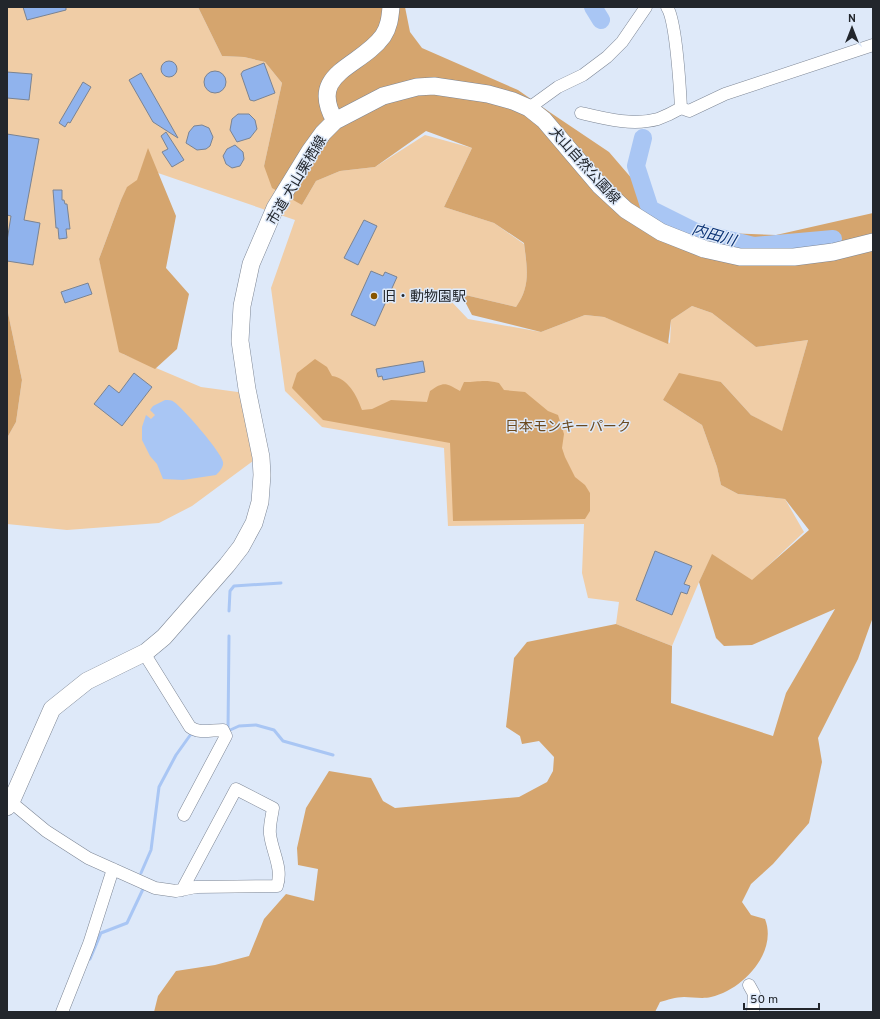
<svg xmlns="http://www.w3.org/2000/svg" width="880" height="1019" font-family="Overpass,'Noto Sans JP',sans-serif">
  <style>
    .green { fill: #f0cda6 }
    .forest { fill: #d5a56e }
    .water { fill: #a9c6f4 }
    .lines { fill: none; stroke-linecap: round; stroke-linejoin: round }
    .stream { stroke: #a9c6f4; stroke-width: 3 }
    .river { stroke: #a9c6f4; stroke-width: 18 }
    .building { fill: #90b3ed; stroke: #7a8392 }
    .street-casing { stroke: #7d8695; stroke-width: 13 }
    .secondary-casing { stroke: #7d8695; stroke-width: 18 }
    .street { stroke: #fff; stroke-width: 12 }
    .secondary { stroke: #fff; stroke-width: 17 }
    .poi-dot { fill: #875400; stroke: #dee9f9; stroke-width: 1.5 }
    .labels { text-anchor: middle; stroke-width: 3; stroke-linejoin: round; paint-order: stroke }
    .street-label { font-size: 14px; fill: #22262c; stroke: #dee9f9 }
    .poi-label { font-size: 14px; fill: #22262c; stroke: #dee9f9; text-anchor: start }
    .park-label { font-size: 14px; fill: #6a491f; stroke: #dee9f9 }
    .water-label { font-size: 15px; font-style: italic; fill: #0a3274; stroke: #dee9f9 }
  </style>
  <rect width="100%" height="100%" fill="#dee9f9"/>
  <path class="green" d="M7 7H198L222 56 244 57 265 62 282 83 264 166 302 205 316 181 340 171 375 167 425 135 472 148 444 207 494 223 524 244C527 268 531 286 516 307L461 294 449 299 468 319 541 332 585 315 604 317 670 343 671 320 692 306 712 313 756 347 808 340 782 432 751 415 721 382 663 400 702 425 717 467 721 485 738 494 785 499 804 532 752 581 712 555 699 582 672 646 616 624 619 602 588 598 582 573 584 524 448 526 444 448 322 427 285 391 271 288 295 220 158 173 127 188 121 200 99 259 123 354 201 387 245 393 257 458 192 506 159 523 67 530 7 524V438L16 422 22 380 7 308Z"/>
  <path class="forest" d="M198 7H405L410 32 422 48 518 90 551 113 609 152 664 216 699 232 776 235 873 213V617L858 659 818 738 822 762 809 823 773 864 751 884 742 902 751 915 765 919C778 952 743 990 711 997 703 999 692 997 684 997 676 997 667 1000 660 1002L655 1012H154L158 996 176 971 215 965 249 956 264 919 286 894 314 901 318 869 298 865 297 848 306 808 329 771 371 778 383 801 395 808 519 797 547 782 553 771 554 757 539 741 522 744 520 736 506 727 514 658 527 642 616 624 672 646 671 703 773 736 786 693 835 609 752 645 724 646 716 638 699 582 712 554 752 580 809 530 785 499 738 494 721 485 717 467 702 425 663 400 679 373 721 382 751 415 782 431 808 340 756 347 712 313 692 306 671 320 668 344 604 317 585 315 541 332 472 315 461 294 516 307C531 286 527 268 524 243L494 223 444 207 472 148 426 131 375 167 340 171 316 181 302 205 272 188 264 166 282 83 265 62 244 57 222 56Z
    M148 148 176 216 166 268 189 294 177 349 155 369 119 352 99 259 121 200 127 187 137 180Z
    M7 308 22 380 16 422 7 438Z
    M315 359 327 367 332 376C348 378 357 396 362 410L372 409 391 400 427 402 430 391C444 381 446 383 460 391L464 382C479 382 484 379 499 383L504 390 525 392 548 411 558 415 564 434 562 448 565 457 575 477 585 485 590 493V511L585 519 453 521 450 443 323 420 292 388 297 373Z"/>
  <path class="water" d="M165 400C168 400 172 400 174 402 183 408 222 453 223 462 224 467 219 472 216 475L183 480 163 479 157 464 150 456 142 440V427L146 415 151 419 155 415 150 410 153 406Z"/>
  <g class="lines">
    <path class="stream" d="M229 611 230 591 234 586 281 583
      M229 636 228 731 239 726 256 725 274 730 283 741 333 755
      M141 873 151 850 159 787 176 755 191 734 195 735
      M90 959 101 933 127 923 144 887"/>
    <path class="river" d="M593 7 601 20
      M643 138 636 166 650 209 696 232 754 246 833 239"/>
  </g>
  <path class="building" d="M23 7H66V10L27 20Z
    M161 69a8 8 0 1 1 16 0a8 8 0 1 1-16 0Z
    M264 63 275 93 254 101 250 100 241 74 243 71Z
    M204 82a11 11 0 1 1 22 0a11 11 0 1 1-22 0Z
    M7 72 32 74 29 100 7 98Z
    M141 73 178 138 153 122 129 80Z
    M83 82 91 87 70 123 68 122 65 127 59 123Z
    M238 114H249L255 120 257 129 250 138 237 142 230 130 232 119Z
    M202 125 209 128 213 137 210 146 206 149 197 150 186 143 189 132 194 126Z
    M166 132 184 160 172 167 162 152 168 149 161 136Z
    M7 134 39 139 24 220 40 223 33 265 7 261V241L11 216 7 215Z
    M235 145 243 152 244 159 240 166 232 168 226 164 223 156 227 149Z
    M53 190H62V200H64L65 204H67L70 229H66L67 238 59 239 58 228H56Z
    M364 220 377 226 358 265 344 258Z
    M371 271 383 276 385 272 397 277 375 326 351 315Z
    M88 283 92 294 65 303 61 292Z
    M423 361 425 372 383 380 382 376 378 377 376 369Z
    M134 373 152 387 122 426 94 404 109 385 119 393Z
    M655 551 692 566 684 584 690 586 687 594 681 592 672 615 636 600Z"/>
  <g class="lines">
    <defs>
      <path id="street" d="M667 7C676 20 680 89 681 108
        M529 108 558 87 583 75 607 57 622 42 646 7
        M581 113C606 119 633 126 658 119 666 116 674 112 681 108L689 111 725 94 873 45
        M144 653 190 727C199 734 211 730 223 730L226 736 184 815
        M11 802 46 831 88 858 155 888 176 891 196 887 277 886C283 868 272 852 270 834 269 826 272 816 273 808L236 789 182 890
        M749 985 754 994 753 1012
        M62 1012 89 944 113 869"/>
      <path id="secondary" d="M335 121C307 72 360 68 383 36 389 27 390 18 391 7
        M7 807 11 802 52 709 87 681 146 652 164 637 227 565 241 547 254 523 260 502 262 475 261 457 247 389 240 341 242 306 251 264 275 208 310 151 323 133 335 121 383 96 417 87 434 86 488 94 513 101 529 108 544 120 600 186 626 210 661 232 704 249 740 257H794L833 252 873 242"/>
    </defs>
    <use href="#street" class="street-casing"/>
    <use href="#secondary" class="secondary-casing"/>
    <use href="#street" class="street"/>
    <use href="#secondary" class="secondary"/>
  </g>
  <circle class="poi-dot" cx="374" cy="296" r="4"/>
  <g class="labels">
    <g class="street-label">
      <text transform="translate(585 165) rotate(48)" y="5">犬山自然公園線</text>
      <text transform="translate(296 180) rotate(-59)" y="5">市道 犬山栗栖線</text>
    </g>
    <g class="poi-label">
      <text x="382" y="301">旧・動物園駅</text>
    </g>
    <g class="park-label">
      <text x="568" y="431">日本モンキーパーク</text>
    </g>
    <g class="water-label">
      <text transform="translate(714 235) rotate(16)" y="5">内田川</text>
    </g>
  </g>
  <rect width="880" height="1019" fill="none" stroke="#22262c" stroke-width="16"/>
  <g transform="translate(852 28)" stroke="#dee9f9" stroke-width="3" paint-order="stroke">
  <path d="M0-3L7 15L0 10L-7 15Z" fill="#22262c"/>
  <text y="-6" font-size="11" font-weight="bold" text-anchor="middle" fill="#22262c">N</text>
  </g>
  <path d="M744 1003v6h75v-6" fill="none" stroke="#22262c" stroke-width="2"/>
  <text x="750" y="1003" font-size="12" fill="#22262c" stroke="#dee9f9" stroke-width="3" paint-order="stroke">50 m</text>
</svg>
